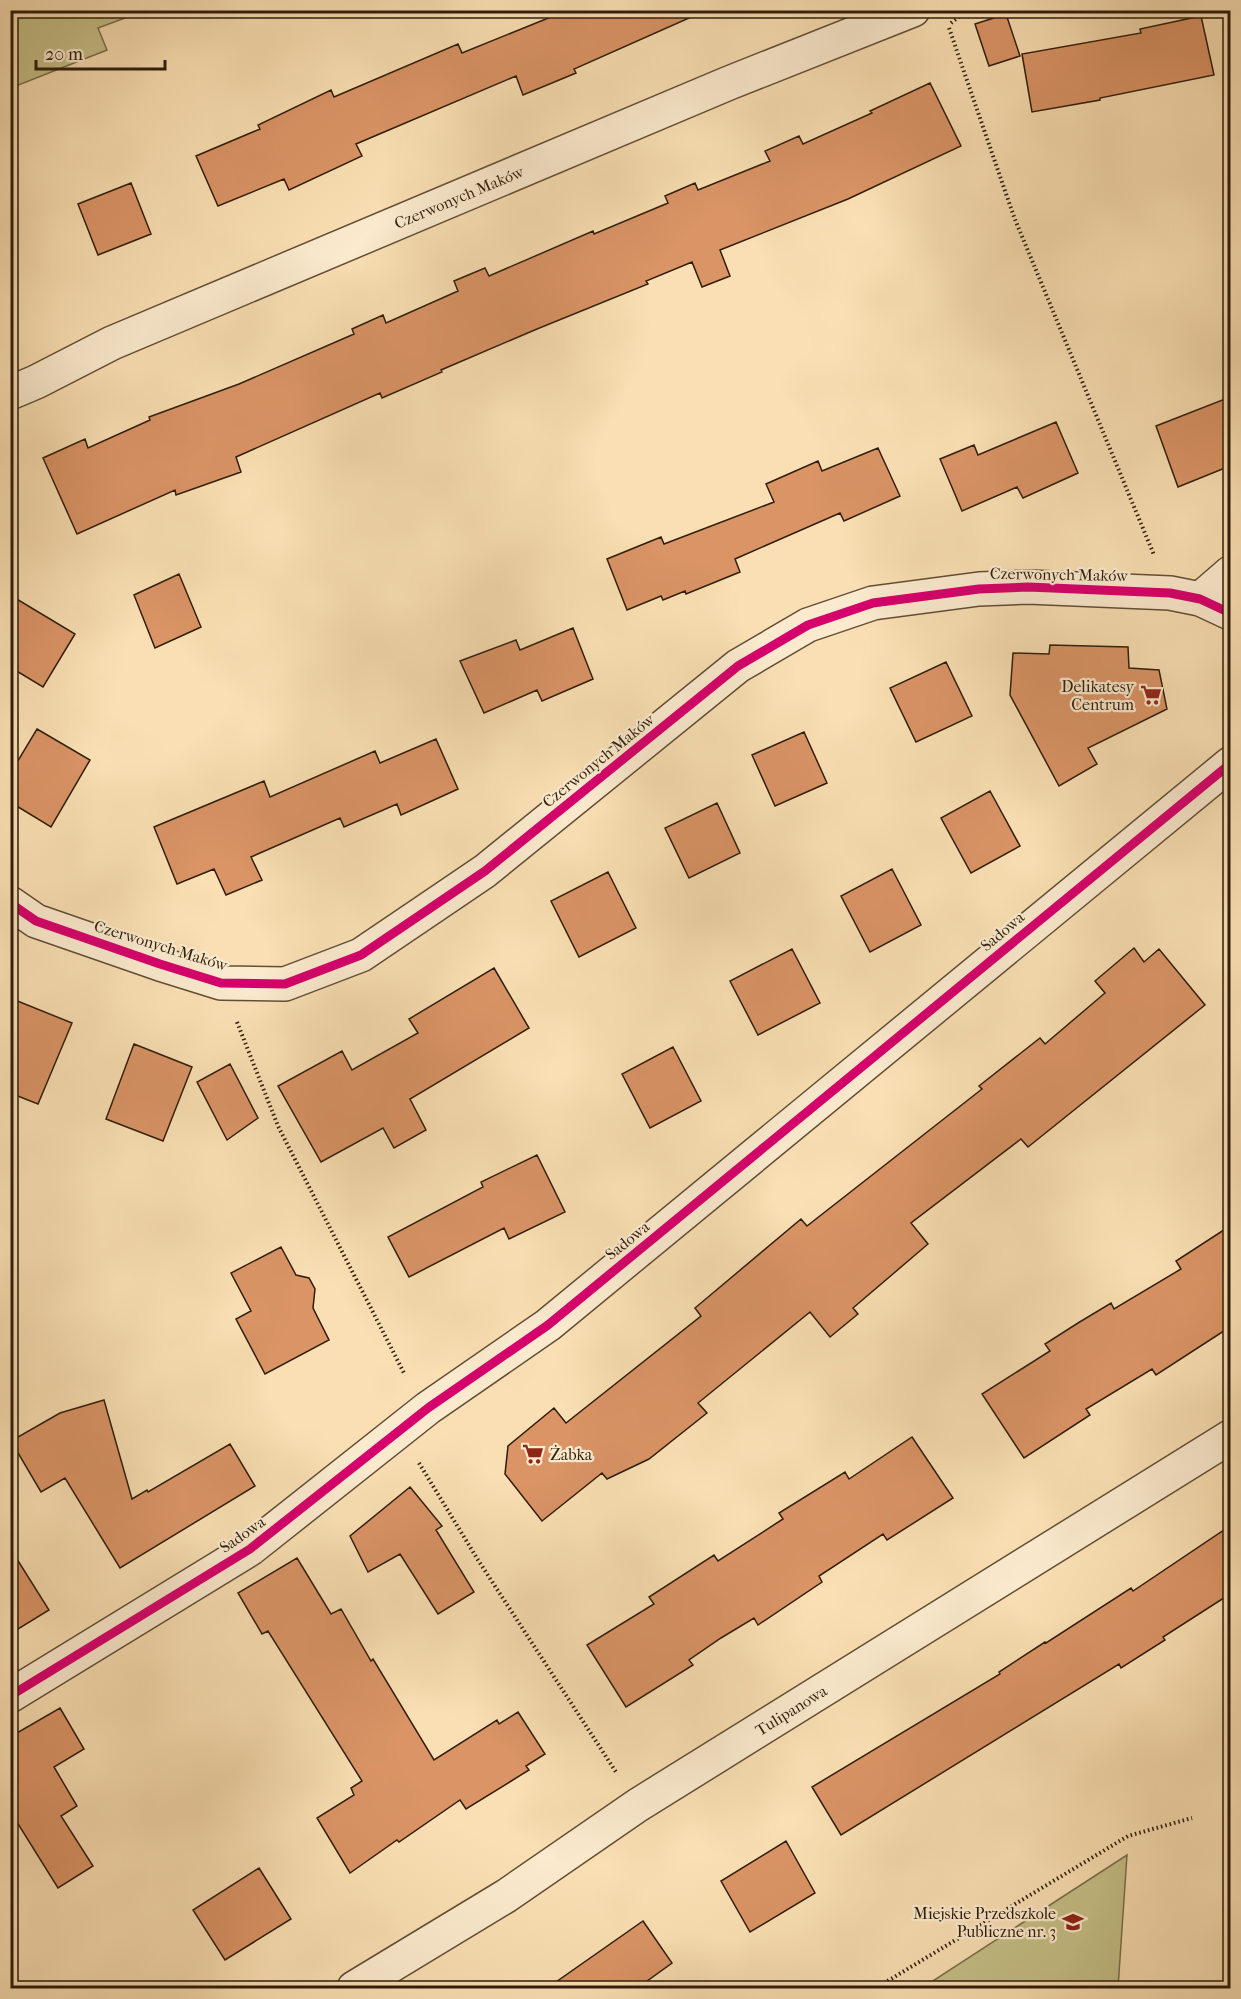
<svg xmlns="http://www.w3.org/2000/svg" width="1241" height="1999" font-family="'IM FELL French Canon',serif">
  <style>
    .green { fill: #c5c088; stroke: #7a6e4a; stroke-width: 1.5 }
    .building { fill: #da9466; stroke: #2f1d0b; stroke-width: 1.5 }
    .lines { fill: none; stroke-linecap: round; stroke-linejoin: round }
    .minor-casing { stroke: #624e35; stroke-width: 36 }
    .path { stroke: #2f1d0b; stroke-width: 4; stroke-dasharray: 1.5 3; stroke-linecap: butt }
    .minor { stroke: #fbeace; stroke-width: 33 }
    .cycleway-casing { stroke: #fbeace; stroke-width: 13 }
    .cycleway { stroke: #d6006c; stroke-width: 9 }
    .labels { text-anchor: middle; stroke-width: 4.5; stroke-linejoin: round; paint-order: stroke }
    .street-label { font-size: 16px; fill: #2f1d0b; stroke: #fbeace }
    .poi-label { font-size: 16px; fill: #2f1d0b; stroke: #fbeace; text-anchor: end }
  </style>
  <rect width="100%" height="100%" fill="#f9dfb3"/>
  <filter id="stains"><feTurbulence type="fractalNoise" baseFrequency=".00333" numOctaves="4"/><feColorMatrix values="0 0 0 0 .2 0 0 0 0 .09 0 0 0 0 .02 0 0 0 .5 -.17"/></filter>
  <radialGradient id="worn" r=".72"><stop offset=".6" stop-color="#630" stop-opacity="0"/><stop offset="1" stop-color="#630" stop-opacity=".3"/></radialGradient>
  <path class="green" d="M11 10H144V11L98 28 107 50 11 88Z
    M1127 1855 1118 1988H922Z"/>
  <path class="building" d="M568 10H707L574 69 576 73 523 95 516 76 356 144 362 156 289 190 284 179 218 206 196 156 260 129 258 125 331 90 334 97 458 44 462 53Z
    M1006 14 1020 56 989 66 975 24Z
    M1201 16 1214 75 1100 98V100L1032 112 1022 54 1141 33 1140 29Z
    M930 83 961 146 848 199 720 250 730 276 702 287 692 262 646 281 648 284 537 329 441 370 442 372 382 398 380 393 236 457 241 472 176 495 175 490 77 534 43 458 85 439 88 448 150 420 149 417 239 384 354 334 352 329 383 315 386 323 458 291 454 281 485 268 489 276 593 231 594 234 668 203 665 196 695 183 698 190 770 161 765 151 799 136 803 144 872 113 870 111Z
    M131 183 151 234 98 255 78 204Z
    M1230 397V466L1178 487 1156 426Z
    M1056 422 1078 473 1023 498 1017 487 962 511 940 459 974 445 978 455Z
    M878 448 900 496 844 521 840 513 735 559 740 572 686 594 685 591 663 600 661 596 627 610 607 559 661 537 664 544 774 502 766 484 818 461 822 471Z
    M179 574 201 627 155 648 134 595Z
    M10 595 75 634 43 687 10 667Z
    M573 628 593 679 542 701 537 690 484 713 460 661 516 640 520 650Z
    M1050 645 1128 647 1129 668 1159 670 1167 709 1088 748 1097 764 1059 786 1010 695 1013 653 1049 654Z
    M946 662 972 716 916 742 890 688Z
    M37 729 90 760 51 827 10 802V774Z
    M804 732 827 783 775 806 752 755Z
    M436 739 458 789 401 815 397 804 344 827 340 818 251 857 262 880 226 895 214 869 177 884 154 827 264 781 270 797 375 751 380 763Z
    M990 791 1020 846 971 873 941 818Z
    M717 803 740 853 689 878 665 828Z
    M892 869 921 925 870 952 841 896Z
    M608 872 636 928 579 957 551 901Z
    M1134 948 1144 962 1159 949 1205 1005 1028 1147 1021 1139 911 1223 928 1244 853 1308 858 1314 830 1337 810 1312 698 1403 707 1413 649 1459 607 1479 602 1473 542 1521 505 1474 508 1446 554 1408 566 1423 701 1316 695 1308 801 1219 807 1226 982 1089 979 1086 1040 1038 1045 1044 1105 993 1095 981Z
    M792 949 820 1003 758 1035 730 981Z
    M494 968 529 1028 410 1099 426 1130 394 1148 383 1128 321 1162 278 1086 342 1051 352 1070 418 1033 409 1019Z
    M10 998 72 1023 38 1104 10 1093Z
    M134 1044 192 1067 163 1141 106 1119Z
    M673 1047 701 1101 650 1128 622 1074Z
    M230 1064 258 1118 227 1140 197 1082Z
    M537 1155 565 1212 509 1239 504 1228 409 1277 388 1237 483 1187 481 1182Z
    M1230 1226V1327L1156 1375 1152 1369 1086 1409 1090 1415 1024 1458 982 1394 1050 1351 1045 1344 1078 1323 1111 1303 1114 1309 1181 1269 1176 1261Z
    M281 1247 296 1275 309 1278 315 1289 313 1308 329 1340 265 1374 236 1319 251 1311 231 1273Z
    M104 1400 132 1499 147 1490 148 1492 230 1444 255 1486 120 1568 65 1478 41 1492 11 1441 60 1413Z
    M912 1437 953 1498 887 1540 883 1534 819 1576 822 1582 758 1625 754 1618 721 1638 689 1660 693 1665 626 1707 587 1645 654 1604 649 1597 714 1555 718 1561 783 1519 779 1513 845 1472 849 1479Z
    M410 1487 442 1526 436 1530 474 1592 438 1614 400 1554 368 1572 350 1536Z
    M1230 1526V1594L1163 1637 1165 1640 1121 1668 1119 1664 841 1835 812 1787 1000 1674 999 1672 1045 1642 1046 1643 1131 1588 1133 1591Z
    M10 1548 49 1610 10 1634Z
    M297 1558 331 1614 341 1609 371 1661 373 1659 434 1760 497 1720 499 1724 518 1712 545 1754 526 1766 529 1770 466 1809 460 1800 399 1842 397 1840 350 1873 317 1818 354 1795 351 1788 362 1781 268 1631 262 1634 238 1593Z
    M60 1708 84 1749 54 1767 77 1806 61 1816 93 1866 58 1888 10 1811V1737Z
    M786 1841 815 1893 750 1932 721 1881Z
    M259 1868 291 1919 225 1960 193 1910Z
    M643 1921 672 1963 636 1989H546Z"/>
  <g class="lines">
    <defs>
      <g id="minor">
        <path id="s1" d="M10 393 36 382 112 343 729 83 913 10"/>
        <path d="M1200 599 1230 573"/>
        <path d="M10 903 36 921 160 964 221 983 285 984 361 955 429 909 485 871 738 666 808 625 873 603 979 589 1028 587 1170 593 1200 599 1230 613"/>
        <path d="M10 1696 250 1549 428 1408 548 1325 1230 764"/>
        <path id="s2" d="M354 1988 506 1896 638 1805 1230 1437"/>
      </g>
    </defs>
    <use href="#minor" class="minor-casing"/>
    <path class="path" d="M951 23 960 16 958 10
      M949 28 1014 217 1154 555
      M237 1022 278 1126 405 1375
      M419 1463 478 1560 616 1772
      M876 1988 1128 1836 1192 1818"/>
    <use href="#minor" class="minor"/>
    <defs>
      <path id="cycleway" d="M10 903 36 921 160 964 221 983 285 984 361 955 429 909 485 871 738 666 808 625 873 603 979 589 1028 587 1170 593 1200 599 1230 613
        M10 1696 250 1549 428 1408 548 1325 1230 764"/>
    </defs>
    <use href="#cycleway" class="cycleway-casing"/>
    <use href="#cycleway" class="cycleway"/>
  </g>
  <defs>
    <symbol id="supermarket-bare" viewBox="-9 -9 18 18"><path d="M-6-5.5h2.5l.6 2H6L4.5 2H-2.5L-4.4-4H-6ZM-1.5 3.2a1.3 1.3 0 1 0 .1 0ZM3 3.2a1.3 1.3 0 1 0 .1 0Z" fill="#8f2418" stroke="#fbeace" stroke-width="2.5" paint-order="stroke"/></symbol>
    <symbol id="school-bare" viewBox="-9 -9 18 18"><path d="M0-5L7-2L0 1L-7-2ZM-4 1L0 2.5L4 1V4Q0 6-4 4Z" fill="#8f2418" stroke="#fbeace" stroke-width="2.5" paint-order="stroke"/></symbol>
  </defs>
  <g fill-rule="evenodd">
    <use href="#supermarket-bare" x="1136" y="680" width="30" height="30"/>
    <use href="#supermarket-bare" x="518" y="1439" width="30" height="30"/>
    <use href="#school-bare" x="1058" y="1907" width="30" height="30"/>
  </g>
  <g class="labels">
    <g class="street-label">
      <text dy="6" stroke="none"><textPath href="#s1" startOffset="490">Czerwonych Maków</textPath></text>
      <text transform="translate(1059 574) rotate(1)" y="6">Czerwonych Maków</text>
      <text transform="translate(598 760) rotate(-39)" y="6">Czerwonych Maków</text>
      <text transform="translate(1002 931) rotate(-40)" y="6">Sadowa</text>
      <text transform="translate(161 945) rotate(17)" y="6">Czerwonych Maków</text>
      <text transform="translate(627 1240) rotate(-39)" y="6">Sadowa</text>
      <text transform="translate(242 1534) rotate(-35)" y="6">Sadowa</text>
      <text dy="6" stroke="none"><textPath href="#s2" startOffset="518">Tulipanowa</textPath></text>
    </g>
    <g class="poi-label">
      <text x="1134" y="692">Delikatesy<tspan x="1134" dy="18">Centrum</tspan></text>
      <text x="550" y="1460" text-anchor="start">Żabka</text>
      <text x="1056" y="1919">Miejskie Przedszkole<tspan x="1056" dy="18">Publiczne nr. 3</tspan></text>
    </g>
  </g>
  <rect width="1241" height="1999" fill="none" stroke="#f9dfb3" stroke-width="36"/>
  <rect x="12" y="12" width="1217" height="1975" fill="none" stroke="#2f1d0b" stroke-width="3"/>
  <rect x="18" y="18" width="1205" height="1963" fill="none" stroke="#2f1d0b" stroke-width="1.5"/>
  <path d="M36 60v9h129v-9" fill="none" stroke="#2f1d0b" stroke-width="3"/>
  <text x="45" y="60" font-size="18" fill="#2f1d0b" stroke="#fbeace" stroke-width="4.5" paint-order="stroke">20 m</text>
  <rect width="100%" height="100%" filter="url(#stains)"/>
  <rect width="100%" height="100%" fill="url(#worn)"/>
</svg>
